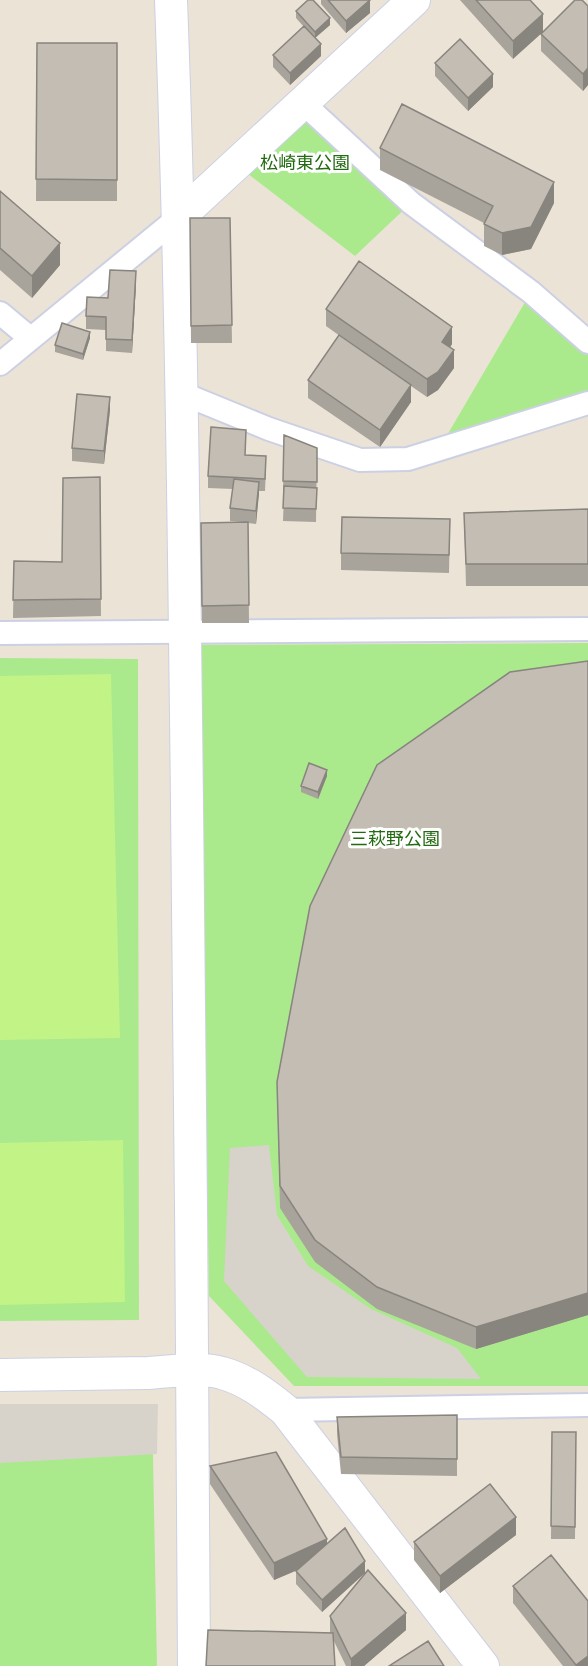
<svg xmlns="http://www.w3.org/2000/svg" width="588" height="1666" font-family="Mulish,'Noto Sans JP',sans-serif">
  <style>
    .green { fill: #aaea8c }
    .pitch { fill: #c2f386 }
    .plaza { fill: #d7d3cb }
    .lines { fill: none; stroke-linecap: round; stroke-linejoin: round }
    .street-casing { stroke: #ccd0e3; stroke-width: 26 }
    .secondary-casing { stroke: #ccd0e3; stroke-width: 34 }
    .street { stroke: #fff; stroke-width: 22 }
    .secondary { stroke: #fff; stroke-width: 32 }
    .wall { fill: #a8a39b }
    .shaded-wall { fill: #88847e }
    .building { fill: #c3bdb4; stroke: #88847e; stroke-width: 1.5 }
    .labels { text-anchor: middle; stroke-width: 6; stroke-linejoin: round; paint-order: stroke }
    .park-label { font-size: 18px; fill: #226b11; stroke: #fff }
  </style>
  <rect width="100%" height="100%" fill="#ece3d7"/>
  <path class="green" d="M302 102 411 203 355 256 235 164Z
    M531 292 588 342V403L439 449Z
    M588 643V1386H294L209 1296 198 645Z
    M0 658 138 659 139 1320 0 1321Z
    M152 1404 157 1666H0V1406Z"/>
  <path class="pitch" d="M111 674 120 1038 0 1040V676Z
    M123 1140 125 1302 0 1305V1143Z"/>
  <path class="plaza" d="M269 1145 277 1215 308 1266 371 1309 457 1348 481 1379 307 1377 224 1281 230 1148Z
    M0 1404H158L157 1454 0 1463Z"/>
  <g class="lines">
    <defs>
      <path id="street" d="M302 102 411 203 531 292 588 342
        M0 313 30 338
        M0 364 179 217
        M181 393 269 429 360 460 408 459 588 403
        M0 633 588 629
        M285 1410 588 1405"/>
      <path id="secondary" d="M171 0C181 268 184 536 187 804 190 1091 193 1379 194 1666
        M179 217 414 0
        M0 1375C49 1374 99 1374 148 1373 172 1372 199 1366 222 1373 247 1380 265 1394 285 1410L483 1666"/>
    </defs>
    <use href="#street" class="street-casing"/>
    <use href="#secondary" class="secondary-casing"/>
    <use href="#street" class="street"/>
    <use href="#secondary" class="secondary"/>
  </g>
  <path class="wall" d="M321 0H370V13L346 33 321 4Z
    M460 0H530L513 59Z
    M588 6V85L583 91 541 51V34Z
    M296 11 330 25 315 38 321 56 290 85 273 67V55L304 27 296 18Z
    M37 43H117V201H36Z
    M435 63 493 87 468 111 435 76Z
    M380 148 554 203 531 249 502 255 484 246V223L380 170Z
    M0 191 60 265 32 298 0 270Z
    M190 218H230L232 343H191Z
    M136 284 132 353 106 351V330L86 329V316L108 298Z
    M326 309 452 344 450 348 454 368 438 390 427 397 411 386V402L380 447 308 398V380L340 336 326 326Z
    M90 338 83 360 55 352V345Z
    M110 410 104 464 72 461V448Z
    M284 435 317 448 316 522 283 521 284 494H283Z
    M246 442 245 455 266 469 265 491H259L256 524 248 523 249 623H202L201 523 243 522 230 521V508L233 489 208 488V476Z
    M100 477 101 616 13 618 14 561 62 562Z
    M588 509V586H466L464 513Z
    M450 519 449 573 341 570V553Z
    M588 661V1315L476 1349 377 1309 315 1262 280 1208 277 1082Z
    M327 776 318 799 301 792V786Z
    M457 1415V1476L341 1474 337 1434V1417Z
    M552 1432H576L575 1539H551Z
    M210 1466 327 1544 365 1573 322 1612 296 1584V1571L298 1570 274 1580 210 1484Z
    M516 1535 440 1593 414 1560V1542Z
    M513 1586 588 1666H563L513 1603Z
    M330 1616 406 1630 364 1666H346L330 1633Z"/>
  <path class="shaded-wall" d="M370 0V13L346 33V21Z
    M543 14V32L513 59V41Z
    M330 18V25L315 38V32Z
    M321 44V56L290 85V73Z
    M588 68V85L583 91V74Z
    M493 74V87L468 111V98Z
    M554 182V203L531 249 502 255V233Z
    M60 243V265L32 298V276Z
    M136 271V284L132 353V340Z
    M452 327V344L442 359V342Z
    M90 332V338L83 360V354Z
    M454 350V368L438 390 427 397V379Z
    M411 385V402L380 447V430Z
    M110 397V410L104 464V451Z
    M259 482V494L256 524V511Z
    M327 770V776L318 799V792Z
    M588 1293V1315L476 1349V1327Z
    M516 1517V1535L440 1593V1576Z
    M327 1539V1557L274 1580V1563Z
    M365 1561V1573L322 1612V1600Z
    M406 1613V1630L364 1666H351V1659Z
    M588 1656V1666H576V1665Z"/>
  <path class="building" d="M308 0H313L330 18 315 32 296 11Z
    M328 0H370L346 21Z
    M476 0H530L543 14 513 41Z
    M575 0H582L588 6V68L583 74 541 34Z
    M304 26 321 44 290 73 273 55Z
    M460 39 493 74 468 98 435 63Z
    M37 43H117V180L36 179Z
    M402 104 554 182 531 227 502 233 484 224 493 206 380 148Z
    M0 191 60 243 32 276 0 248Z
    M190 218H230L232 325 191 326Z
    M359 261 452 327 442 342 454 350 438 372 427 379 326 309Z
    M110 270 136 271 132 340 106 339V317L86 316 87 297 108 298Z
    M62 323 90 332 83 354 55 345Z
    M339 335 411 385 380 430 308 380Z
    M77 394 110 397 104 451 72 448Z
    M211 427 246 430 245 455 266 456 265 479 208 476Z
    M284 435 317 448V482L283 481Z
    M100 477 101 599 13 600 14 561 62 562 63 478Z
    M234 479 259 482 256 511 230 508Z
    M284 486 317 488 316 509 283 508Z
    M588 509V564H466L464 513Z
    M342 517 450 519 449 555 341 553Z
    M248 522 249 605 202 606 201 523Z
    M588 661V1293L476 1327 377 1287 315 1240 280 1186 277 1082 310 906 377 765 510 672Z
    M309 763 327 770 318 792 301 786Z
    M457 1415V1459L341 1457 337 1417Z
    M552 1432H576L575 1527 551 1526Z
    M276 1452 327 1539 274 1563 210 1466Z
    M490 1484 516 1517 440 1576 414 1542Z
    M345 1528 365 1561 322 1600 296 1571Z
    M551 1555 588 1601V1656L576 1665 513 1586Z
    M368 1570 406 1613 351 1659 330 1616Z
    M208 1630 333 1633 335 1666H206Z
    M428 1641 444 1666H389Z"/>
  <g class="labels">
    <g class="park-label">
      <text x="305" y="169">松崎東公園</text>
      <text x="395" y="845">三萩野公園</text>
    </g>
  </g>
</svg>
